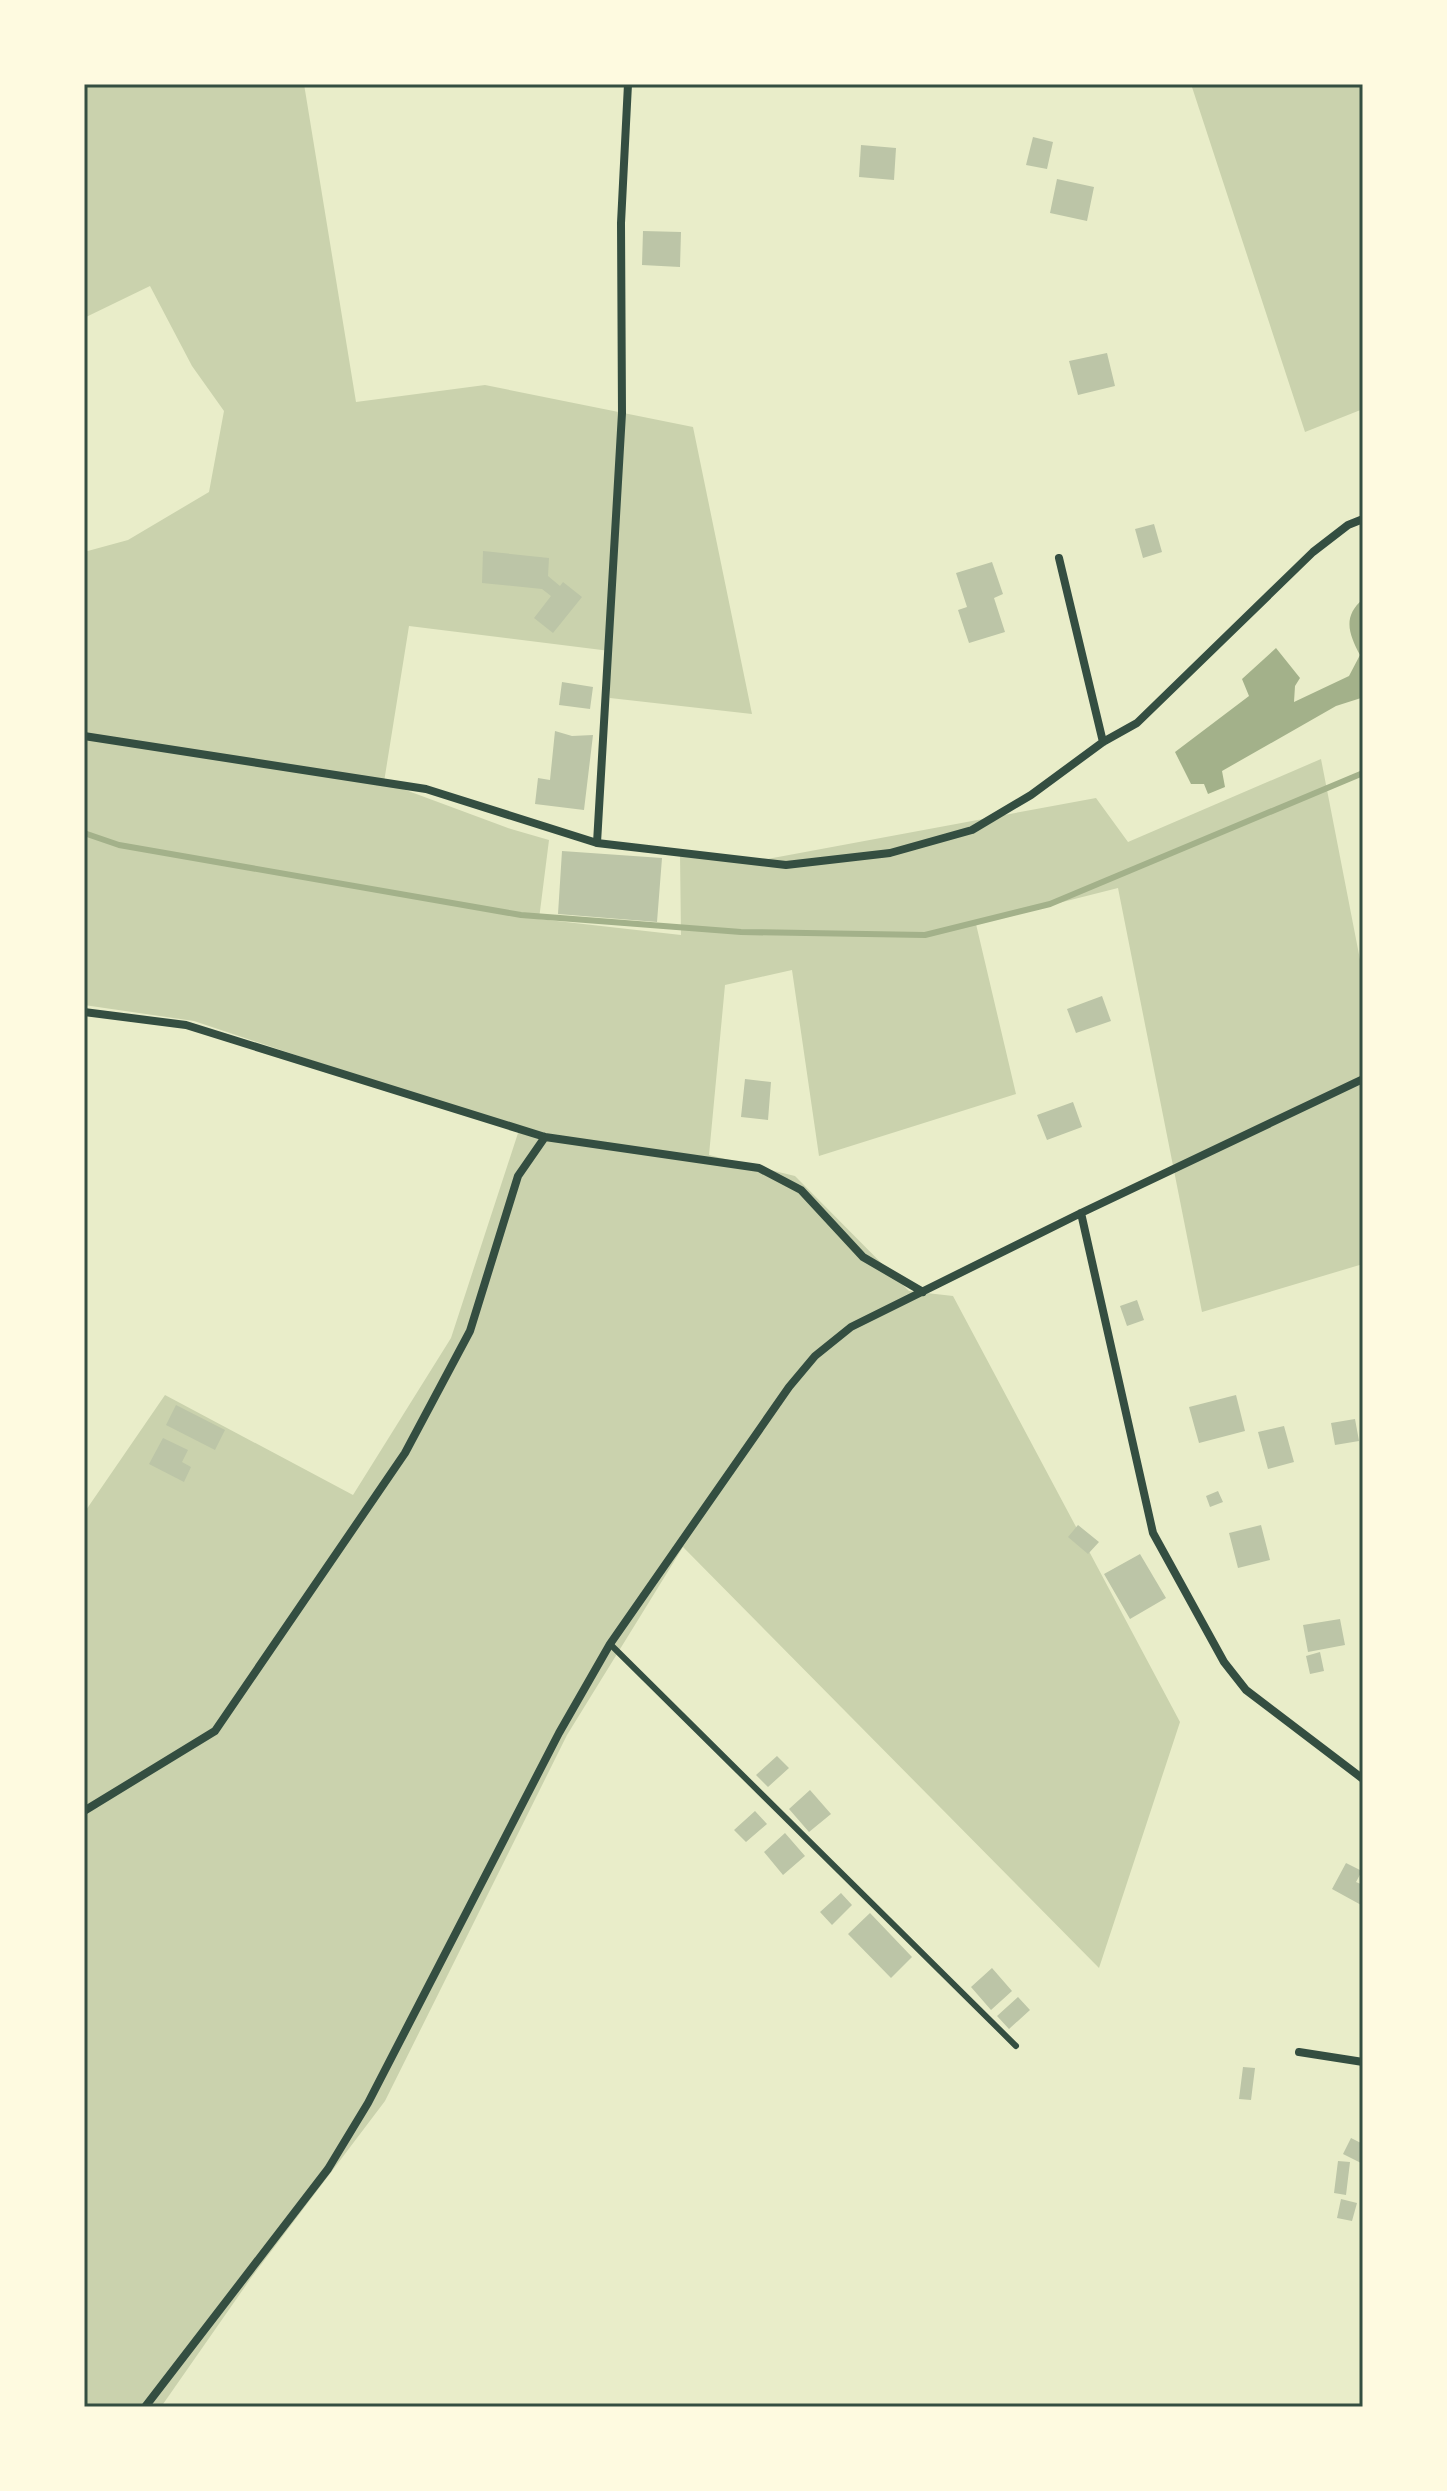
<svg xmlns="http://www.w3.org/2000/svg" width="1447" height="2491" font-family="'Nunito Sans',sans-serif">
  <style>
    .green { fill: #cad2ad }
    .water { fill: #a3b18a }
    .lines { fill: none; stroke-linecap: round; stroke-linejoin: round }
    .stream { stroke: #a3b18a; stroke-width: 6 }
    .building { fill: #bcc5a7 }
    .service { stroke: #344e41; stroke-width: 6 }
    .minor { stroke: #344e41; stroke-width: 8 }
    .neatline { fill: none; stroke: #344e41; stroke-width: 3 }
  </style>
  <rect width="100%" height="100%" fill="#e9edc9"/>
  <path class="green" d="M84 84H304L356 402 485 385 693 427 752 714 610 698V651L409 626 384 782 511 829 549 840 539 919 681 935 680 854 751 862 1096 798 1128 842 1321 759 1363 975V1264L1202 1312 1118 888 976 924 1016 1094 819 1156 792 970 725 985 709 1155 795 1176 909 1291 953 1296 1180 1722 1099 1968 683 1547 567 1735 385 2101 251 2278 161 2407H84V1513L165 1395 353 1495 451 1338 519 1130 194 1021 84 1005V552L128 540 209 492 224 411 192 366 150 286 84 318Z
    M1191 84H1363V409L1305 432Z"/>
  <path class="water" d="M1363 599V700L1361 698 1336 706 1222 771 1225 787 1208 794 1204 784H1191L1175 752 1249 696 1242 679 1276 648 1300 678 1295 686 1294 702 1349 676 1360 655C1349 634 1342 617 1363 599Z"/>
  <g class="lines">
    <path class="stream" d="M84 833 119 845 521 915 741 932 925 935 1050 904 1363 773"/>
  </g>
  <path class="building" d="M1033 137 1053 142 1047 169 1026 165Z
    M861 145 896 148 894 180 859 177Z
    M1057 179 1094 187 1087 221 1050 213Z
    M643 231 681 232 680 267 642 265Z
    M1107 353 1115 386 1078 395 1069 361Z
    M1154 524 1162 552 1143 558 1135 529Z
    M483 551 549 558 548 576 560 586 563 582 582 597 553 633 534 618 551 596 542 589 482 583Z
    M992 562 1003 594 994 598 1005 632 969 643 958 610 967 607 956 573Z
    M562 682 593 687 590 709 559 705Z
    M555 731 572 736 593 735 584 810 535 804 538 778 550 780Z
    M562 851 662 858 657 922 558 914Z
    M1102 996 1111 1021 1076 1033 1067 1009Z
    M745 1079 771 1082 768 1120 741 1117Z
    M1073 1102 1082 1127 1047 1140 1037 1115Z
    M1137 1300 1144 1320 1127 1326 1120 1306Z
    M1236 1395 1245 1431 1199 1443 1189 1407Z
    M176 1405 225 1430 215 1450 166 1425Z
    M1355 1419 1359 1441 1335 1445 1331 1423Z
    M1284 1426 1294 1462 1268 1469 1258 1432Z
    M163 1438 188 1450 182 1462 191 1467 184 1482 149 1464Z
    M1218 1491 1223 1502 1210 1507 1206 1496Z
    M1078 1525 1099 1542 1088 1554 1068 1537Z
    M1261 1525 1270 1560 1238 1568 1229 1533Z
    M1140 1554 1166 1598 1130 1619 1104 1574Z
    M1340 1619 1345 1645 1308 1652 1303 1625Z
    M1320 1652 1324 1671 1310 1674 1306 1656Z
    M777 1756 789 1768 768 1787 756 1775Z
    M810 1790 831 1814 809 1832 789 1809Z
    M755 1811 767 1824 746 1842 734 1830Z
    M785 1833 805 1856 783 1875 764 1852Z
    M1346 1863 1362 1871 1356 1882 1363 1885V1906L1332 1889Z
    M841 1893 852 1905 832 1925 820 1912Z
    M870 1913 912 1957 891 1978 848 1934Z
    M992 1968 1012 1991 991 2010 971 1987Z
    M1018 1997 1030 2010 1009 2029 997 2016Z
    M1243 2067 1255 2068 1251 2100 1239 2099Z
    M1351 2138 1363 2144V2164L1343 2154Z
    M1338 2161 1350 2162 1346 2195 1334 2193Z
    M1341 2199 1357 2203 1352 2221 1337 2218Z"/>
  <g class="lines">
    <path class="service" d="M610 1644 1016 2046"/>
    <path class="minor" d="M1059 558 1103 742
      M84 736 426 789 597 843 786 865 890 853 972 830 1031 795 1103 742 1137 723 1313 552 1348 525 1363 519
      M597 843 622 413 621 223 628 84
      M84 1012 186 1025 545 1137 759 1168 801 1190 863 1257 923 1292
      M1081 1213 1153 1533 1224 1662 1246 1690 1363 1779
      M84 1811 215 1731 405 1453 470 1331 518 1176 545 1137
      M1299 2052 1363 2062
      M145 2407 328 2169 368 2103 559 1733 610 1644 789 1387 815 1356 851 1327 1081 1213 1363 1079"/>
  </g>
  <rect width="1447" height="2491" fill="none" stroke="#fefae0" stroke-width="172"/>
  <rect x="86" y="86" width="1275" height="2319" class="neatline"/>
</svg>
